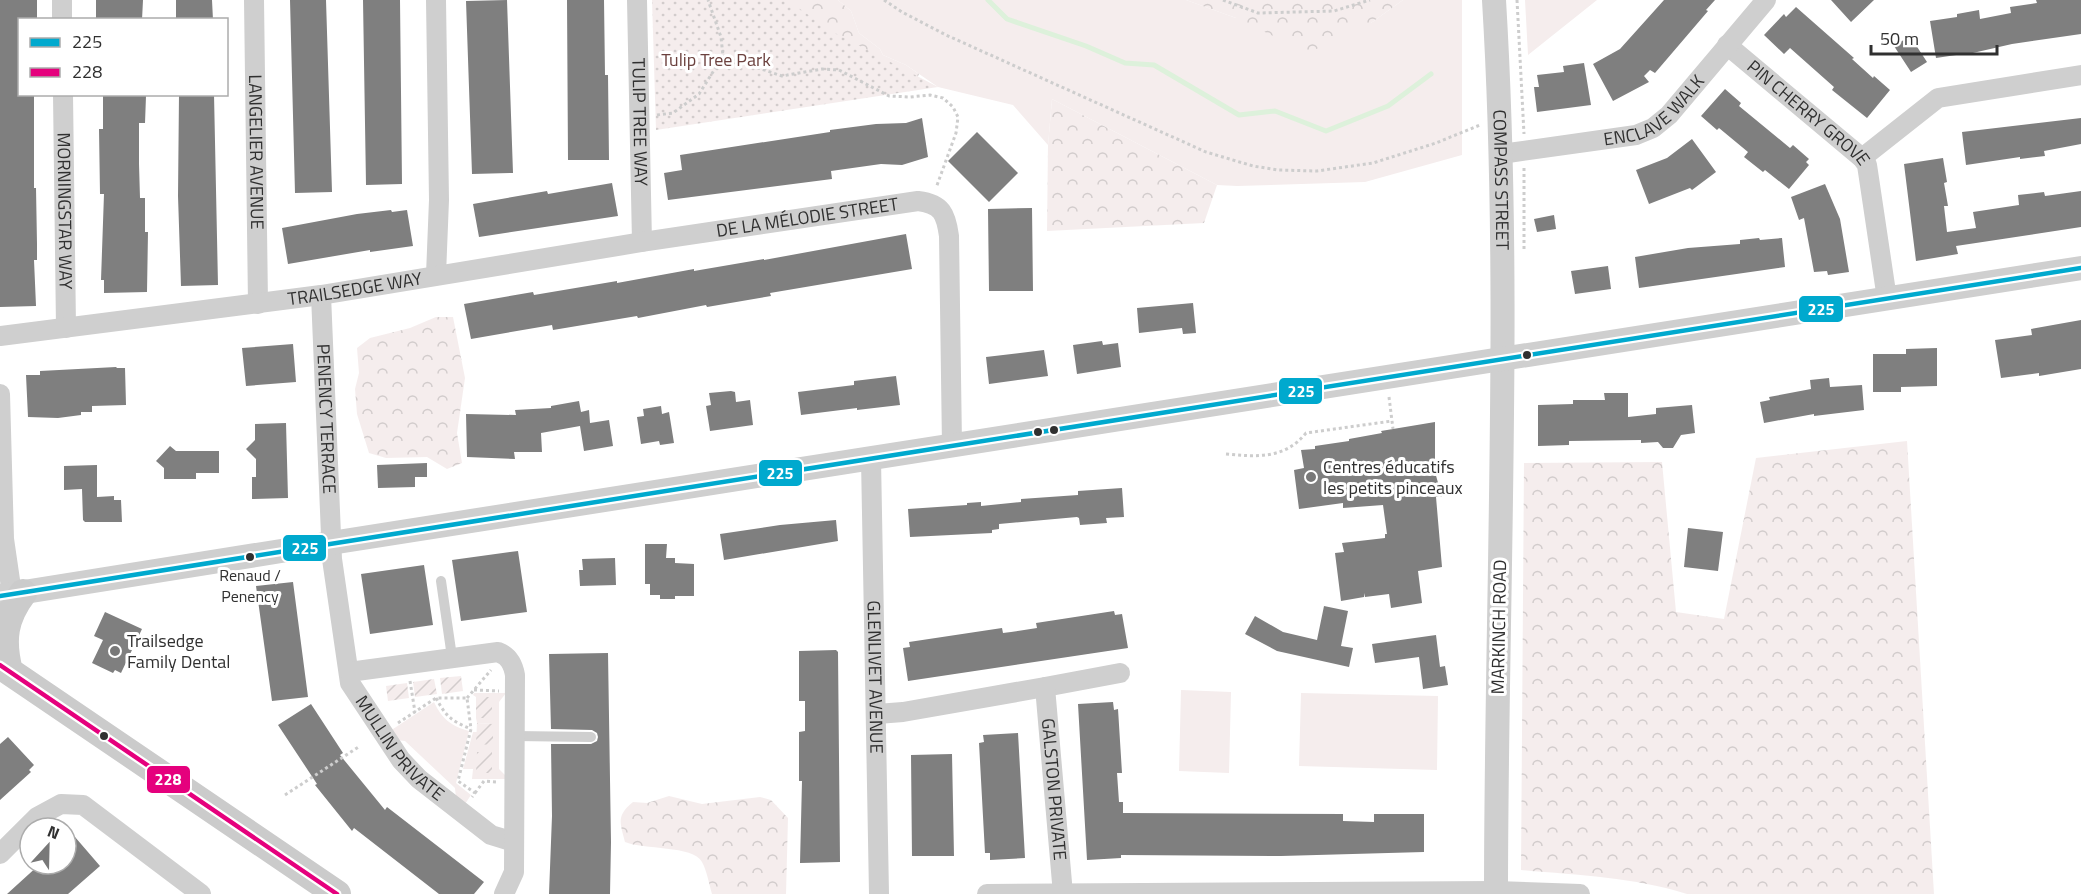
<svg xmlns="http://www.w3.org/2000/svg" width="2081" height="894" font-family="'Titillium Web',sans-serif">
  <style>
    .grass { fill: #f5eded }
    .forest { fill: url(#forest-crowns) }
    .park { fill: url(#park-dots) }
    .garden { fill: url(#garden-furrows) }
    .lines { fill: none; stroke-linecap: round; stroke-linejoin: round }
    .stream { stroke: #ddf1db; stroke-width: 5 }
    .building { fill: #7f7f7f }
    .path { stroke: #cdcdcd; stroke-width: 3; stroke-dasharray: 3 3; stroke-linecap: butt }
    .service { stroke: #cfcfcf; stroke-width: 10 }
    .minor { stroke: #cfcfcf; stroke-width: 20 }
    .tertiary { stroke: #cfcfcf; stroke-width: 24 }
    .secondary { stroke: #cbcbcb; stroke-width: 28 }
    .bus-1-casing { stroke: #fff; stroke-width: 9 }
    .bus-2-casing { stroke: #fff; stroke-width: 9 }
    .bus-1 { stroke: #00a9ce; stroke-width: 4.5 }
    .bus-2 { stroke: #e5007d; stroke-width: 4.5 }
    .bus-dot { fill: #303030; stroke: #fff; stroke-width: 2 }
    .poi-dot { fill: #787878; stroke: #fff; stroke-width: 2 }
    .labels { text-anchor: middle; stroke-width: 6; stroke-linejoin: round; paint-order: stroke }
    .bus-label { font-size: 16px; fill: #303030; stroke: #fff }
    .park-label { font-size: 18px; fill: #6b413e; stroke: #fff }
    .street-label { font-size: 18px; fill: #303030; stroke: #fff }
    .poi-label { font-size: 18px; fill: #303030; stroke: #fff; text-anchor: start }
    .line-badge { stroke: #fff; stroke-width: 2 }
    .badge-label { font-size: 16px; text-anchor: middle; font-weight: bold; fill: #fff }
  </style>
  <defs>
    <pattern id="forest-crowns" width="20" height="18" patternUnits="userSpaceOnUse" patternTransform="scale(1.5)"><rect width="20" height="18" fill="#f5eded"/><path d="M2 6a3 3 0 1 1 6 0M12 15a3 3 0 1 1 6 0" fill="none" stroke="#d2cccc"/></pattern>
    <pattern id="park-dots" width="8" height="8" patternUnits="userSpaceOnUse" patternTransform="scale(1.5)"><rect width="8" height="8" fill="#f5eded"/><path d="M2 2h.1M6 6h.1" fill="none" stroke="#d2cccc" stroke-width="1.8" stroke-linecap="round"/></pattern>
    <pattern id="garden-furrows" width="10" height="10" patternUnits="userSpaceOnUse" patternTransform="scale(1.5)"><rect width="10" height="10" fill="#f5eded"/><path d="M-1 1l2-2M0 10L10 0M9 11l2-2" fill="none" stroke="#d2cccc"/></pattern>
  </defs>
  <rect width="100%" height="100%" fill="#fff"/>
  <path class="grass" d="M838 0H1186L1236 18 1371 23 1403 0H1462V155L1365 182 1237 186 1217 185 1052 99 1048 145 1013 105 938 87 906 65 883 55 880 49 859 33 851 11Z
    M1525 0H1597L1528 55Z
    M1181 690 1231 692 1229 773 1179 771Z
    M474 693H506L499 702V769L506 776 505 779H472L473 769H463L473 732H477V744H493V724L477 723 476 718H492V697H476L473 695Z
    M1301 693 1438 696 1437 770 1299 766Z
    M434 702C442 719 451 726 469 731L456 783 471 795 465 804 456 798 455 788 405 741 396 740 390 731Z"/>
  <path class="forest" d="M731 0H838L851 11 859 33 880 49 883 55 906 65 919 74 914 85Z
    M1186 0H1403L1371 23 1308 53 1236 18Z
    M1052 99 1217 185 1204 223 1047 231 1048 145Z
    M436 317H453L465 378 457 433 462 463 447 469 427 457 386 458 369 453 357 414 355 389 359 373 357 348 370 338 410 328Z
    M1907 441 1934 894H1687C1633 877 1577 875 1521 870L1524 463 1662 462 1676 612 1724 619 1756 458Z
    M669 796 702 804 760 797 771 800 788 818 786 894H712C709 884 707 871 702 862 693 845 643 850 625 842 620 822 616 816 633 802L647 803Z"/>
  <path class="park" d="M652 0H787L833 32 938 87 656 130Z"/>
  <path class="garden" d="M461 676 463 691 442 694 440 678Z
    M434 679 437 694 415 697 413 682Z
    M407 683 409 698 388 701 386 686Z
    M476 697H492V718H476Z
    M477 723 493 724V745L476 744Z
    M477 752H492V773H476Z"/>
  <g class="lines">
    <path class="stream" d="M988 0 1007 19 1086 46 1125 63 1154 65 1239 115 1275 111 1326 131 1388 106 1431 74"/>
  </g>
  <path class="building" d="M0 0H37V20H20V94H34V188H36L37 244V260H34L36 306 0 307Z
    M96 0H143L142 20H96Z
    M176 0H212L213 20H176Z
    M290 0H326L332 192 295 193Z
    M363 0H400L402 184 366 185Z
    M507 0 513 173 472 174 466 1Z
    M567 0H604L605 75H608L609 160H568Z
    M1664 0H1715L1706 10 1708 11 1655 73 1650 70 1644 76 1649 82 1613 101 1593 64 1620 49Z
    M1831 0H1874L1851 22Z
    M2036 0H2081V34L2012 44 1964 55 1963 54 1936 58 1930 21 1957 17V14L1979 10 1980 19 2011 13 2010 7 2037 3Z
    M1796 7 1854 58 1852 59 1873 78 1874 76 1890 90 1867 118 1832 90 1834 87 1790 48 1784 54 1764 35 1784 14 1786 17Z
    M1910 36 1927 62 1911 72 1894 46Z
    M1584 63 1591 105 1537 112 1534 87H1539L1537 75 1564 72 1563 66Z
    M1725 89 1741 103 1739 106 1790 148 1793 145 1809 159 1806 162 1809 165 1789 189 1765 170 1763 172 1744 157 1748 152 1719 128 1717 130 1701 116Z
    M179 94H214L218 285 181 286 178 196Z
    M103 95 146 96 145 123H139V164L140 198H145V232H148L147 292 104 293V280H101L104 194H100L99 129H103Z
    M922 118 928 157 902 165 881 164 831 171 832 179 668 200 664 173 682 170 680 155 830 132V130L876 124 906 123Z
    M2081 118V144L2044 151 2045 156 2020 159V157L1966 165 1962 132Z
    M977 132 1018 173 989 202 948 161Z
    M1692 139 1716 172 1692 190 1690 188 1649 204 1636 170 1667 158Z
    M1943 158 1947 182 1944 183 1948 206H1944L1947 232 1976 228 1973 212 2019 205 2018 195 2044 192 2045 196 2081 191V227L1956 246 1958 254 1916 261 1904 164Z
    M612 183 618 216 479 237 473 204 547 191 548 194Z
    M1825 184 1840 219 1849 272 1828 275 1827 271 1814 272 1804 218 1799 220 1791 197Z
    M1032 208 1033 291H989L988 209Z
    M391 210 392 212 407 210 413 246 370 252V250L288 264 282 228 357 214Z
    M1554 215 1556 229 1537 232 1534 219Z
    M906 234 912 269 770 293 771 296 707 307 706 305 638 318 637 316 553 330 552 325 471 339 464 304 533 292 534 295 617 281V283L694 269V271L764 259V260Z
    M1759 238 1760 240 1782 238 1785 267 1639 288 1635 257 1688 248 1740 244V240Z
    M1608 266 1611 289 1575 294 1571 271Z
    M1193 303 1196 333 1183 334 1182 328 1139 333 1137 308Z
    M2081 320V369L2039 376V373L2001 378 1995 340 2032 335 2031 329Z
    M1102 341 1103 345 1118 343 1121 367 1077 374 1073 345Z
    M293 344 296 382 246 386 242 348Z
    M1937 348V386L1901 387V392H1873V354H1906V349Z
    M1044 350 1048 376 989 384 986 357Z
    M116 367 117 368H125L126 405 92 406V412H81V415L58 418 28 417 26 375H40V371Z
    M896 376 900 405 857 410V408L801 415 798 392 854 385V381Z
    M1829 378 1830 387 1862 385 1864 410 1814 416V414L1764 423 1760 402 1770 400 1769 397 1811 389 1810 380Z
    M731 391 735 392 736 402 750 400 753 425 710 431 706 406 711 405 709 393Z
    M1604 393H1628V417L1656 414V408L1692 405 1695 433 1681 435 1673 448H1663L1658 442 1641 443V440L1569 441V445L1538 446V405L1573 404V400H1605Z
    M579 401 581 412 589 410 590 423 609 420 613 446 584 451 580 426 541 433 542 452H514L515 459 467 457 466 414 516 415 515 410 551 408V406Z
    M661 406 662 414 669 412 674 443 660 445 659 441 641 444 637 417 644 416 643 409Z
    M1435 422V472L1442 497H1436L1442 567 1418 571 1422 603 1391 608 1389 594 1365 597V593L1364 597 1341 601 1335 553 1344 552 1342 543 1385 538V534H1387L1383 505 1343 508V503L1299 509 1294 470 1304 468 1301 450 1315 449V446L1349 441V439L1382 433 1381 431Z
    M286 423 288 498 252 499V477H256V459L246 449 255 440V424Z
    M170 446 176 451H219V473H196V479H164V468L156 461Z
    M427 463V477H415V487L378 488 377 465Z
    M97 465V497L114 496V500H121L122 522H85L83 520 82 489 64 490V466Z
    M1122 488 1124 517 1106 518 1107 523 1080 525 1079 518 1077 517 999 524V529L992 530V533L910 537 908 509 967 505V503L981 502V506L1021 502V499L1078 495V491Z
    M836 520 838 541 724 560 720 534 780 525Z
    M1688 528 1723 532 1718 571 1684 567Z
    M645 544H667L666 558H675V563L694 564V596H675V599H660V595H650V584H645Z
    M518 551 527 612 461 621 452 560Z
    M615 558 616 585 580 586 579 570H583L582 559Z
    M424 565 433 625 370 634 361 574Z
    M293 582 308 697 272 701 256 586Z
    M1324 606 1348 611 1341 646 1353 648 1349 667 1277 651 1245 634 1255 616 1283 632 1317 640Z
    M1114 611 1115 615 1122 614 1128 648 908 681 903 648 910 647 909 642 1002 628 1003 633 1011 632 1037 628 1036 623Z
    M105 612 142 629 121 673 115 670 113 673 92 663 103 640 94 636Z
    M1436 635 1440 667 1445 666 1448 685 1423 689 1419 657 1375 663 1372 644Z
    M836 650 838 652 840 862 800 863 802 781H799V732L805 731V701H799V651Z
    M608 653 611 842 610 894H549L552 816 551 744H591L597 741 598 737 597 733 592 730 551 729 549 654Z
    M1113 702 1114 710 1118 709 1122 773H1117L1119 802H1123V813L1343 814V821L1374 822V814H1424V852L1281 856 1121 855V858L1087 860 1078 704Z
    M311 704 343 753 340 755 385 810 387 807 484 882 474 894H439L354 828 352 831 315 785 317 784 278 725Z
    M1018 733 1025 858 990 860V853H985L979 743 984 742 983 735Z
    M8 737 34 765 29 770 31 772 0 800V744Z
    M952 754 954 856H912L911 755Z
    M75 837 100 866 68 894H7L40 864H66V845Z"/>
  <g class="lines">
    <path class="path" d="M884 0 902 12 946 35 1206 152 1253 166 1278 170 1317 171 1373 163 1436 143 1480 125
      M1223 0 1258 13 1334 11 1370 0
      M1517 0 1524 134
      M723 56 782 76 822 69 839 70 889 96 910 97 930 95 943 98 953 107 958 117 956 133 936 188
      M657 115 673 113 699 94 723 56 721 37 708 0
      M1524 168V251
      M1389 397 1393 429
      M1226 454C1257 457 1285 459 1306 433L1392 421
      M410 681 415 712
      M474 690 499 691
      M436 698C446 717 452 721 471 729
      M467 698 491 670
      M398 723 436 698H467L471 729 458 781 475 793 472 797
      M475 793 484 781 497 782
      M285 795 360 746"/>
    <path class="service" d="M441 581 452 657
      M515 736 591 737"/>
    <g class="minor">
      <path d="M62 0V20"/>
      <path id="s1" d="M254 0 258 304"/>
      <path id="s2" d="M637 0 642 242"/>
      <path id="s3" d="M1727 45 1862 158 1867 165 1887 299"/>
      <path id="s4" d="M63 94 66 328"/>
      <path id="s5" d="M1501 154 1636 135 1653 128 1669 115 1766 0"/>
      <path d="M1862 158 1938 98 2081 75"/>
      <path d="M436 275 439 200 436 0"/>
      <path id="s6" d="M321 295 332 559 350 683 401 760 419 779 491 835 514 842"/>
      <path id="s7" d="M0 336 321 295 642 242 918 201C942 204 946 214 949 236L952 445"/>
      <path d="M0 394 4 539 12 594"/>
      <path id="s8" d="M871 459 879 894"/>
      <path d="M349 672 498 652C509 656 513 664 515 675L514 872 504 894"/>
      <path d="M1045 687 1120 673"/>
      <path id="s9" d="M877 714 903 712 1045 687 1063 894"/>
      <path d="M0 854 37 817 61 804 83 805 201 894"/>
      <path d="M987 894 1496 891 1580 894"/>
    </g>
    <g class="tertiary">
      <path id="s10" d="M1494 0C1512 297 1496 596 1496 894"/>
      <path d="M0 596 331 543 2081 268"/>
    </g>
    <path class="secondary" d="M0 665 337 894
      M9 671C1 640 4 618 23 593"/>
    <defs>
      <path id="bus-1" d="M0 596 2081 268"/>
      <path id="bus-2" d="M0 665 337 894"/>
    </defs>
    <use href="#bus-1" class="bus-1-casing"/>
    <use href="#bus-2" class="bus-2-casing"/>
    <use href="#bus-1" class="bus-1"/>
    <use href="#bus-2" class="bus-2"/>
  </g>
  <g class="bus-dot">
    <circle cx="1527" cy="355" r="5"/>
    <circle cx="1054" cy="430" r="5"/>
    <circle cx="1038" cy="432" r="5"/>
    <circle cx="250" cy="557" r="5"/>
    <circle cx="104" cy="736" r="5"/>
  </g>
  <g class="poi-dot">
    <circle cx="1311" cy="477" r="6"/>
    <circle cx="115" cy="651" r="6"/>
  </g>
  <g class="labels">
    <g class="bus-label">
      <text x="250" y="581">Renaud /<tspan x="250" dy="21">Penency</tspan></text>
    </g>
    <g class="park-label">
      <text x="716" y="66">Tulip Tree Park</text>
    </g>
    <g class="street-label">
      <text dy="6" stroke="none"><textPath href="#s5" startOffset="164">ENCLAVE WALK</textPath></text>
      <text dy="6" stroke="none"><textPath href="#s3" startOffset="106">PIN CHERRY GROVE</textPath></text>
      <text dy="6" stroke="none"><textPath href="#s2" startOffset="122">TULIP TREE WAY</textPath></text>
      <text dy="6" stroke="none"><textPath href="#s1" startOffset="152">LANGELIER AVENUE</textPath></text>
      <text dy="6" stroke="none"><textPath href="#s10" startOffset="180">COMPASS STREET</textPath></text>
      <text dy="6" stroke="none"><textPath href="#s4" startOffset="117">MORNINGSTAR WAY</textPath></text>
      <text dy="6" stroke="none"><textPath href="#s7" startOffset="816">DE LA MÉLODIE STREET</textPath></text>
      <text dy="6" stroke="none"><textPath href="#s7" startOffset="358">TRAILSEDGE WAY</textPath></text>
      <text dy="6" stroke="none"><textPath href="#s6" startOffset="124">PENENCY TERRACE</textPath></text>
      <text transform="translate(1499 627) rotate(-89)" y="6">MARKINCH ROAD</text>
      <text dy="6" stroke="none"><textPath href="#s8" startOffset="218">GLENLIVET AVENUE</textPath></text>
      <text dy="6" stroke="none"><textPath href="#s6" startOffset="472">MULLIN PRIVATE</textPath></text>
      <text dy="6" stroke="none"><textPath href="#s9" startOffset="273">GALSTON PRIVATE</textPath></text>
    </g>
    <g class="poi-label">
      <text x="1323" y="473">Centres éducatifs<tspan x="1323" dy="21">les petits pinceaux</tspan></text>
      <text x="127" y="647">Trailsedge<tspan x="127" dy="21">Family Dental</tspan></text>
    </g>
  </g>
  <g class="line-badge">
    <rect x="1798" y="295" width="46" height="28" rx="6" fill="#00a9ce"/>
    <rect x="1278" y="377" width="45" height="28" rx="6" fill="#00a9ce"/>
    <rect x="758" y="459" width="45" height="28" rx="6" fill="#00a9ce"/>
    <rect x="282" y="534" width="45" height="28" rx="6" fill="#00a9ce"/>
    <rect x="146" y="765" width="45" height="29" rx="6" fill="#e5007d"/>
  </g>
  <g class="badge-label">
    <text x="1821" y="315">225</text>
    <text x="1301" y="397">225</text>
    <text x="780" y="479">225</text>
    <text x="305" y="554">225</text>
    <text x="168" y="785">228</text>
  </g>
  <rect x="18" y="18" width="210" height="78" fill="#ffffff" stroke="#acacac" stroke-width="1.5"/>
  <rect x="30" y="38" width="30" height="9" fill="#00a9ce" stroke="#acacac" stroke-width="1.5"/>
  <text x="72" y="48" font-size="18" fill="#303030">225</text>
  <rect x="30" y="68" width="30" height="9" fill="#e5007d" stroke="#acacac" stroke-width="1.5"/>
  <text x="72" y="78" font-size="18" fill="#303030">228</text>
  <g transform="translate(48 846) rotate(22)"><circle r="28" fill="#ffffff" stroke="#acacac" stroke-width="1.5"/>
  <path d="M0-4.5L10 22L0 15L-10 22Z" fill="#787878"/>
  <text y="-9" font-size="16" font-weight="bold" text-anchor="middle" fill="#303030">N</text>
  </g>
  <path d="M1871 45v9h126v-9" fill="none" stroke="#303030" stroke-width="3"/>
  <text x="1880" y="45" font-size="18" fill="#303030" stroke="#ffffff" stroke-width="4.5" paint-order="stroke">50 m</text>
</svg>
